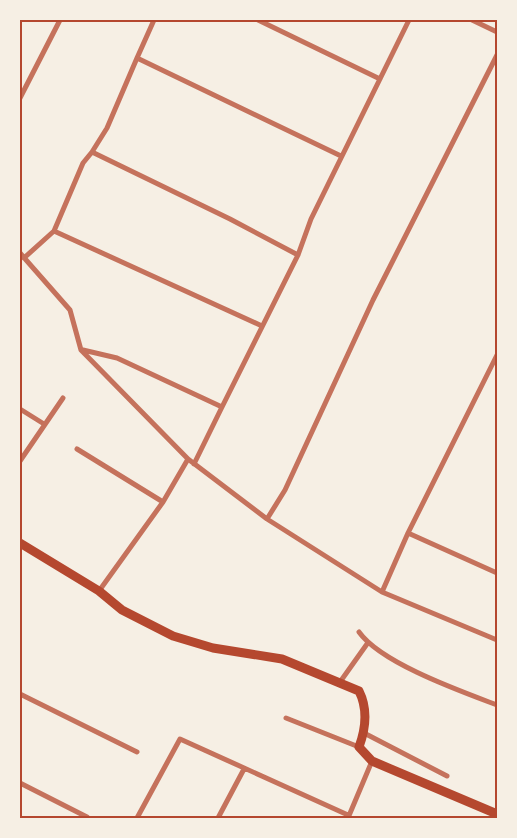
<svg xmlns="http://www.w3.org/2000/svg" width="517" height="838" font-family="Lora,serif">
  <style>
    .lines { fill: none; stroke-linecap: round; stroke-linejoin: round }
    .minor { stroke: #c5725c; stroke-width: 5 }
    .secondary { stroke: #b5482f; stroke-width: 9 }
    .neatline { fill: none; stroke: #b5482f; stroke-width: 2 }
  </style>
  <rect width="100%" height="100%" fill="#f6efe4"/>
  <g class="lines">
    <path class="minor" d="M258 20 380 79
      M472 20 497 32
      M137 58 154 20
      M20 98 60 20
      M92 152 107 128 137 58 341 156
      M54 231 262 326
      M20 253 70 310 81 350 188 459 267 519 382 592 408 533 497 355
      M24 258 54 231 83 163 92 152 230 219 298 255
      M83 350 117 358 222 407 194 464
      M222 407 298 255 311 219 409 20
      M20 409 44 424
      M77 449 163 502
      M20 461 63 398
      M267 519 285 490 373 300 497 55
      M408 533 497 573
      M99 591 163 502 188 459
      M382 592 497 640
      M359 632C381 663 460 691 497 705
      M340 682 367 644
      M20 694 137 752
      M286 718 359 747
      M364 733 447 776
      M20 783 87 817
      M137 818 180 739 348 815
      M218 818 244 769
      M348 818 372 761"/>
    <path class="secondary" d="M20 543 99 591 122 610 173 636 213 648 282 659 359 691C368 709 366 728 359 747L372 761 497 814"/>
  </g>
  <rect width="517" height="838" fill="none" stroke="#f6efe4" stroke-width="42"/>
  <rect x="21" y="21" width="475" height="796" class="neatline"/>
</svg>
